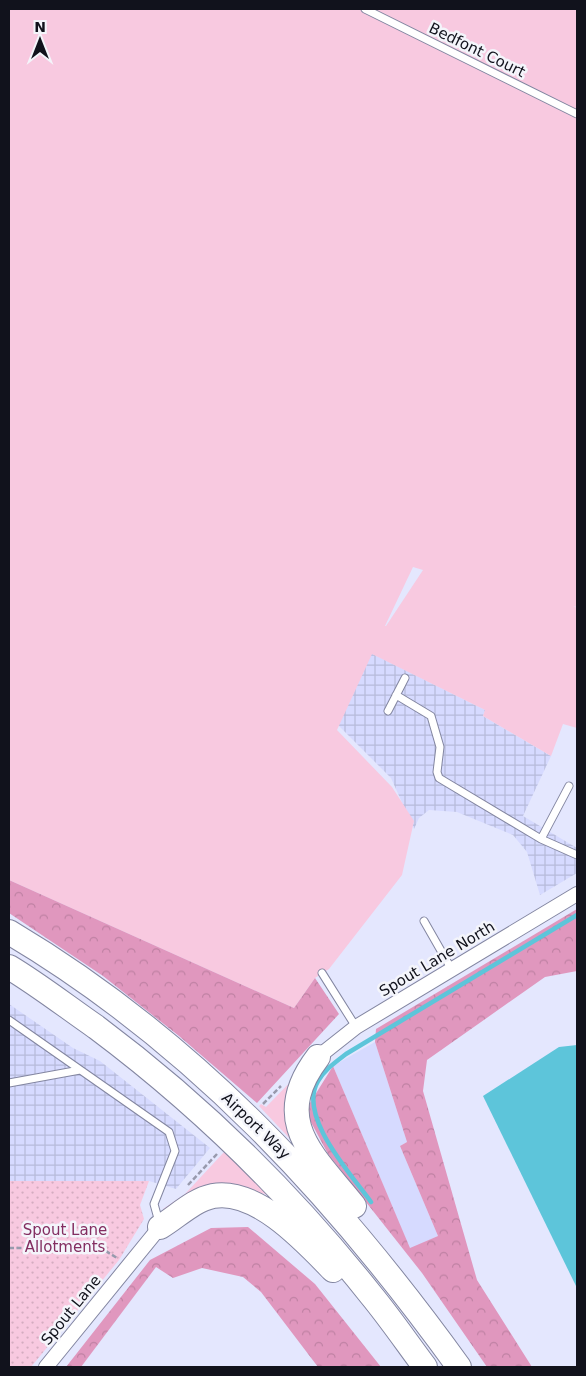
<svg xmlns="http://www.w3.org/2000/svg" width="586" height="1376" font-family="'DejaVu Sans',sans-serif">
  <style>
    .built { fill: #d6daff }
    .industrial { fill: url(#industrial-grid) }
    .grass { fill: #f8c9e0; fill-rule: evenodd }
    .forest { fill: url(#forest-crowns) }
    .park { fill: url(#park-dots) }
    .water { fill: #5dc5da }
    .lines { fill: none; stroke-linecap: round; stroke-linejoin: round }
    .stream { stroke: #5dc5da; stroke-width: 4.5 }
    .lane-casing { stroke: #8386a1; stroke-width: 9 }
    .street-casing { stroke: #8386a1; stroke-width: 16 }
    .highway-casing { stroke: #8386a1; stroke-width: 26 }
    .path { stroke: #989aad; stroke-width: 2.5; stroke-dasharray: 5 2.5; stroke-linecap: butt }
    .lane { stroke: #fff; stroke-width: 7 }
    .street { stroke: #fff; stroke-width: 14 }
    .highway { stroke: #fff; stroke-width: 24 }
    .labels { text-anchor: middle; stroke-width: 5; stroke-linejoin: round; paint-order: stroke }
    .street-label { font-size: 15px; fill: #11121c; stroke: #f4f5fb }
    .park-label { font-size: 15px; fill: #832e61; stroke: #f4f5fb }
  </style>
  <defs>
    <pattern id="industrial-grid" width="8" height="8" patternUnits="userSpaceOnUse" patternTransform="scale(1.25)"><rect width="8" height="8" fill="#d6daff"/><path d="M0 4h8M4 0v8" fill="none" stroke="#b7bada"/></pattern>
    <pattern id="forest-crowns" width="20" height="18" patternUnits="userSpaceOnUse" patternTransform="scale(1.25)"><rect width="20" height="18" fill="#e097be"/><path d="M2 6a3 3 0 1 1 6 0M12 15a3 3 0 1 1 6 0" fill="none" stroke="#bf81a3"/></pattern>
    <pattern id="park-dots" width="8" height="8" patternUnits="userSpaceOnUse" patternTransform="scale(1.25)"><rect width="8" height="8" fill="#f8c9e0"/><path d="M2 2h.1M6 6h.1" fill="none" stroke="#d4acc0" stroke-width="1.8" stroke-linecap="round"/></pattern>
  </defs>
  <rect width="100%" height="100%" fill="#e4e7fe"/>
  <path class="built" d="M375 1042 407 1142 400 1146 438 1236 410 1249 333 1066Z"/>
  <path class="industrial" d="M369 652 485 710 483 716 551 756 523 816 577 848V873L540 895 527 852 513 835 457 812 429 810 419 818 414 829 391 778 337 724Z
    M9 1004 73 1048 100 1061 210 1148 176 1189 149 1181H9Z"/>
  <path class="grass" d="M9 9H577V607L573 606 577 608V728L563 724 551 756 483 716 485 710 372 654 337 730 392 787 414 821 402 875 329 969 315 978 294 1008 9 880ZM413 567 423 570 386 626H385Z
    M304 1068 309 1159 259 1106 261 1104 266 1107Z
    M225 1151 279 1204 265 1194 245 1189 166 1213 163 1209 185 1194Z"/>
  <path class="forest" d="M9 880 294 1008 315 978 339 1014 257 1103 179 1036 103 976 9 913Z
    M577 909V971L545 977 427 1060 423 1091 477 1280 532 1367H487L422 1273 328 1154 305 1111 333 1066 410 1248 438 1236 400 1146 407 1142 375 1042 376 1029Z
    M248 1227 315 1284 381 1367H318L261 1292 243 1277 202 1268 173 1278 156 1267 81 1367H66L150 1260 211 1228Z"/>
  <path class="park" d="M9 1181H149L140 1205 144 1219 119 1260 31 1367H9Z"/>
  <path class="water" d="M577 1045V1288L483 1096 559 1047Z"/>
  <g class="lines">
    <path class="stream" d="M371 1202C351 1174 297 1116 318 1081 325 1069 336 1062 346 1054L577 915"/>
    <defs>
      <path id="lane" d="M365 9 577 114
        M396 695 431 716 440 747 437 772 439 778 541 839
        M388 711 405 678
        M569 786 541 839 577 855
        M424 921 452 970
        M322 973 356 1027
        M9 1020 169 1132 175 1151 154 1204 159 1222
        M9 1083 80 1070"/>
      <path id="street" d="M318 1057 356 1027 577 894
        M46 1367 160 1227"/>
      <path id="highway" d="M9 932C194 1042 334 1194 459 1367
        M9 967C39 985 67 1007 96 1027 199 1104 291 1194 371 1295 390 1318 407 1343 425 1367
        M318 1057C269 1121 314 1156 354 1206
        M160 1227C177 1217 193 1200 213 1196 256 1188 305 1241 333 1270"/>
    </defs>
    <use href="#lane" class="lane-casing"/>
    <use href="#street" class="street-casing"/>
    <use href="#highway" class="highway-casing"/>
    <path class="path" d="M263 1104 281 1086
      M188 1185 217 1154
      M9 1248H101L117 1258"/>
    <use href="#lane" class="lane"/>
    <use href="#street" class="street"/>
    <use href="#highway" class="highway"/>
  </g>
  <g class="labels">
    <g class="street-label">
      <text transform="translate(477 50) rotate(26)" y="5">Bedfont Court</text>
      <text transform="translate(437 959) rotate(-31)" y="5">Spout Lane North</text>
      <text transform="translate(256 1126) rotate(44)" y="5">Airport Way</text>
      <text transform="translate(71 1310) rotate(-51)" y="5">Spout Lane</text>
    </g>
    <g class="park-label">
      <text x="65" y="1235">Spout Lane<tspan x="65" dy="17">Allotments</tspan></text>
    </g>
  </g>
  <rect width="586" height="1376" fill="none" stroke="#11121c" stroke-width="20"/>
  <g transform="translate(40 40)" stroke="#f4f5fb" stroke-width="4" paint-order="stroke">
  <path d="M0-4L9 19L0 12L-9 19Z" fill="#11121c"/>
  <text y="-8" font-size="14" font-weight="bold" text-anchor="middle" fill="#11121c">N</text>
  </g>
</svg>
